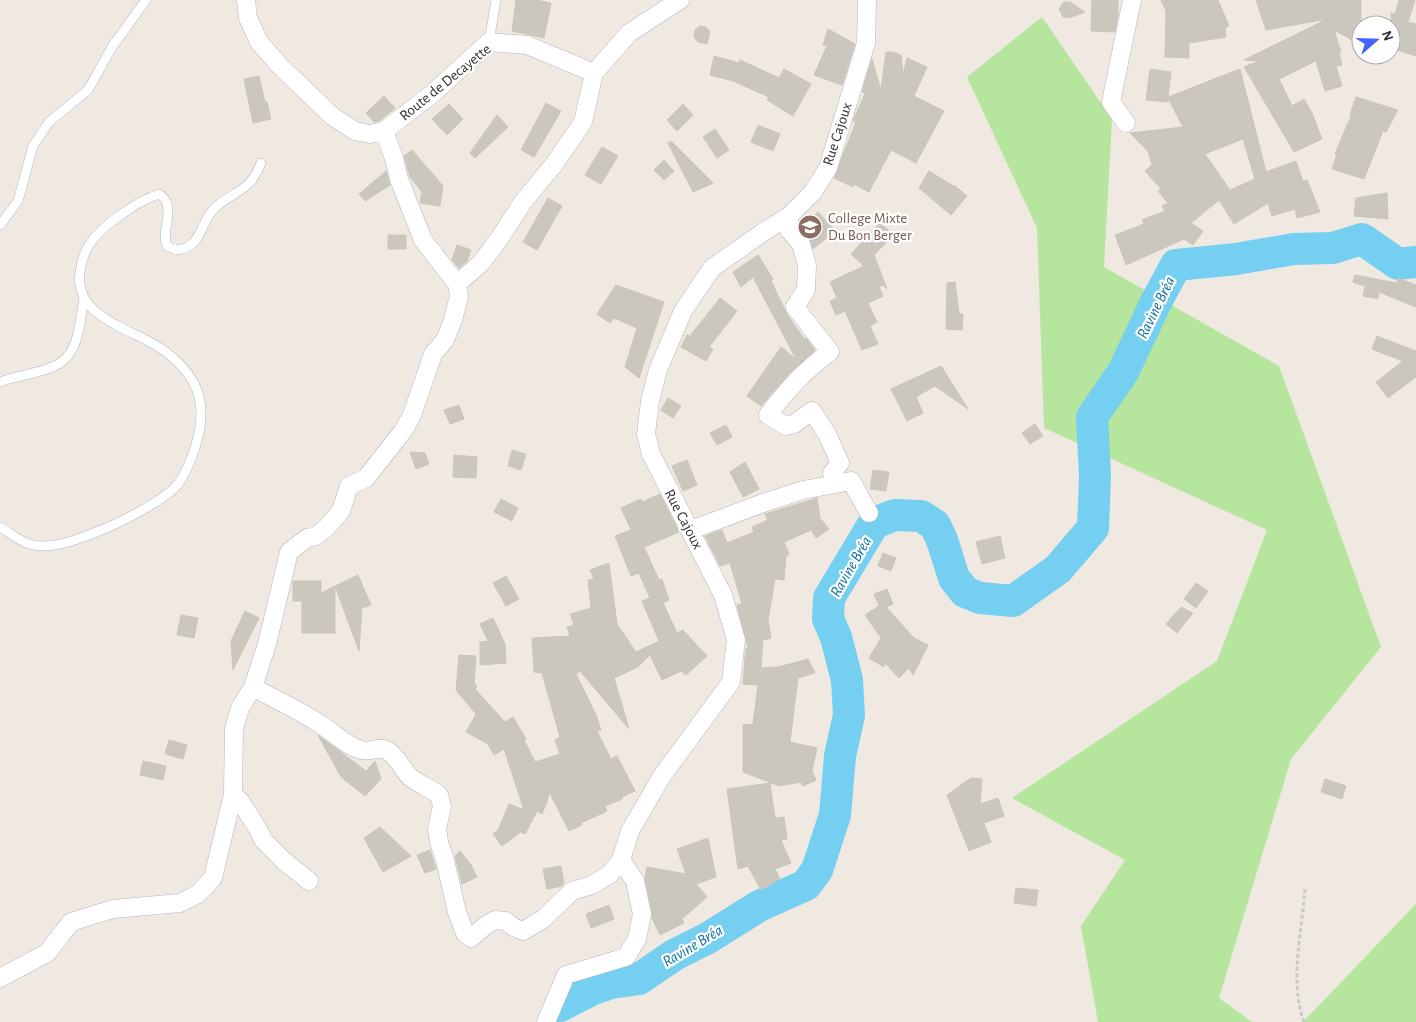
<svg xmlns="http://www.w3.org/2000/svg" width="1416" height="1022" font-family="'Alegreya Sans',sans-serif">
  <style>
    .green { fill: #b6e59e }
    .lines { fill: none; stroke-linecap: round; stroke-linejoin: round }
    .river { stroke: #75cff0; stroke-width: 32 }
    .building { fill: #cbc7bf; stroke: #cbc5ba; fill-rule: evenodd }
    .lane-casing { stroke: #b4b7c1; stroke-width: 10 }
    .street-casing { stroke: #b4b7c1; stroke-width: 19 }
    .path { stroke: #c9c9c9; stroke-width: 3; stroke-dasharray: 4 2.5; stroke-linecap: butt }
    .lane { stroke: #fff; stroke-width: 9 }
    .street { stroke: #fff; stroke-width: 18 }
    .labels { text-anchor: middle; stroke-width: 4.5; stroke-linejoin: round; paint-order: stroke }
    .street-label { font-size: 15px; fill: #2e2e2e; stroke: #fff }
    .education-label { font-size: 15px; fill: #785e54; stroke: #fff; text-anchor: start }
    .water-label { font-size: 16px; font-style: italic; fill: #0d6fa3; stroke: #fff }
  </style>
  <rect width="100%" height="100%" fill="#efe9e1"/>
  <path class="green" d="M1042 17 1112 119 1104 267 1279 366 1381 647 1291 759 1219 998 1252 1022H1098L1081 926 1125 860 1012 798 1217 661 1267 530 1044 428 1037 228 967 77Z
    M1416 904V1022H1303Z"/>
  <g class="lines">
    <path class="river" d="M560 1006 593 989 611 983 639 979 674 955 708 938 759 906 806 885 817 870 835 815 840 756 849 715 847 680 836 637 828 619 829 598 874 523 895 515 921 516 935 525 942 540 954 578 965 592 980 598 1013 601 1058 569 1093 528 1095 477 1092 417 1123 372 1156 302 1176 265 1236 259 1294 249 1333 248 1362 239 1398 264 1416 262"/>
  </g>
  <path class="building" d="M516 0H537L551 3 544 38 512 31Z
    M1092 0H1118V15L1115 32 1091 31Z
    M1161 0H1218L1229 26 1225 28 1226 37 1189 43V58L1165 57 1166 11Z
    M1256 0H1361V45L1334 30 1341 52 1339 53 1342 65 1336 66 1342 86 1325 91 1316 61 1279 79 1292 106 1304 99 1312 113 1322 139 1294 152 1244 67 1259 61 1244 60 1327 19 1266 30Z
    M1399 0H1415L1408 22 1416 24V56L1391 48V13L1395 14Z
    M1064 2H1070L1085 12 1069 18 1063 17 1059 9Z
    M700 26 706 27 710 32 707 44 698 42 694 37 695 30Z
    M828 29 855 44 842 85 814 75 827 46 823 45Z
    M886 52H893L901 55 903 75 907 58 927 67 914 96 944 111 916 163 891 150 869 192 854 184 853 187 834 178 856 122 853 121 863 98 865 93 862 92 872 59 881 90Z
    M714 56 739 63 740 60 779 78 784 69 811 84 793 116 767 100 769 97 733 81 710 75Z
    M1150 69 1171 72 1168 97 1240 69 1266 172 1296 161 1303 181 1307 180 1320 212 1297 218 1295 209 1272 216 1268 203 1234 224 1219 200 1191 223 1203 231 1193 245 1184 239 1126 265 1115 235 1144 224 1142 220 1165 211 1162 206 1168 203 1158 191 1161 189 1145 171 1152 165 1148 151 1130 133 1183 127 1168 98V102L1146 100ZM1243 139 1255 179 1230 190 1205 154Z
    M259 76 265 102H267L271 119 253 123 244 79Z
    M384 96 395 108 379 121 374 122 366 113Z
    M1356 97 1398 110 1386 132 1383 131 1364 179 1332 169 1337 154H1335L1351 116 1350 115Z
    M546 103 561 111 534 157 521 150Z
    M449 104 463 119 447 135 432 119Z
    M683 104 693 115 677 131 667 120Z
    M497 115 508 127 475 158 470 153Z
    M758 125 780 134 773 151 751 142Z
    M715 129 729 150 717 158 703 137Z
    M671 141 713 183 693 192 668 143Z
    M602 147 618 156 601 184 585 175Z
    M412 150 443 186 440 206 420 203 422 192 410 177 404 156Z
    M664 160 674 171 664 180 654 170Z
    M386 171 390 185 365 201 359 194Z
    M929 171 953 186 954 185 967 196 951 215 919 188Z
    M1387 193 1388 219 1354 216 1356 198Z
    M548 198 562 206 537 250 523 242Z
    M818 212 835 231 813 249 809 237 801 228Z
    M880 223 894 235 874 255 887 289 883 285 879 287 883 296 868 303 877 322 870 326 878 344 862 350 845 311 836 315 830 301 837 298 830 282 864 266 851 254Z
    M388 235H406V249H388Z
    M457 245 471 250 467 261 459 268 452 260Z
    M758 255 773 279 771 281 787 314 804 339 806 338 815 350 789 374 761 406 747 396 781 347 796 359 753 277 741 287 733 272Z
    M1355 275 1397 283 1398 278 1416 285V307L1379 292 1378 299 1363 296 1365 286 1353 282Z
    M955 282 959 314H963L962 330 946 329 947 283Z
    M616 285 664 302 639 378 625 367 637 328 614 318 610 323 597 314Z
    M720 298 737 311 709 347 713 349 706 361 681 347 687 335 690 336Z
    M1377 336 1416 351V377L1388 398 1376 382 1403 361 1372 349Z
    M941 366 968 409 935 386 916 397 923 413 907 421 891 389Z
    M668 398 681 406 673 418 661 410Z
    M459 405 464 419 450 424 444 410Z
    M1035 424 1043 436 1030 444 1022 433Z
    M726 425 732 437 717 445 710 433Z
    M512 450 526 454 521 470 508 466Z
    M410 452 425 453 429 464 416 469Z
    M454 455 477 457 476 478 453 477Z
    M687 460 697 485 683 491 672 466Z
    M745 462 759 489 743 497 730 472Z
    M873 470 889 472 886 491 870 489Z
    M660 494 679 532 644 547 659 580 662 579 669 600 663 603 677 633 683 630 707 656 686 675 681 671 662 680 650 655 638 667 614 678 629 729 580 671 576 674 596 715 601 730 597 731 611 759 617 756 635 791 622 797V799L605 806 607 811 581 823 582 825 569 831 550 793 548 797 547 795 548 799 542 814 537 811 525 834 521 832 502 846 493 834 498 830 509 804 524 810 504 749 494 755 488 744 466 732 476 714 456 690 459 655 476 656 474 683 477 687 475 689 505 722 513 717 526 739 524 740 535 762 560 754 555 740 560 737 542 673 534 672 532 638 570 636 567 627 574 625 570 614 591 608 588 580 594 579 590 570 609 563 617 624 636 652 659 641 642 601 650 598 639 573 631 576 615 536 631 530 621 508 641 499 642 502Z
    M817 498 820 518 829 529 816 538 811 530 784 542 789 554 786 556 784 580 775 579 768 620 771 638 763 640 761 668 778 667 808 659 815 673 798 678 790 742 817 748 812 771 816 780 803 786 801 782 779 786 743 772V725L753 724 758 685 743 684 745 658 746 649 748 648 737 605 742 604 730 563 720 566 705 536 722 530 727 543 754 532 752 527 768 520 765 514Z
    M501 499 518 508 512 521 494 512Z
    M1000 536 1005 558 982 564 976 542Z
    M883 553 896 558 891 571 878 566Z
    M358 575 371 605 362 608 359 651 335 586Z
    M506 576 519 599 506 606 493 583Z
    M293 581H321V593L335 586V633H302V601H293Z
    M1196 583 1208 591 1196 608 1184 599Z
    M887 589 893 604 886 607 914 638 928 645 913 675 909 668 899 678 885 663 884 667 869 658 881 638 865 615 879 606 874 594Z
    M1181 607 1193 613 1177 633 1166 624Z
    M245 611 259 618 233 670 231 641Z
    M181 615 198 618 194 638 177 635Z
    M493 618 505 644 506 663 480 665V642L488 641 480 624Z
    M318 735 366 771 375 761 381 779 365 796 341 777Z
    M169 740 187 745 183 759 165 754Z
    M143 761 166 766 163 780 140 775Z
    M971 778 982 779 980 804 998 798 1004 816 984 823 991 842 969 851 947 795Z
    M1325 779 1346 786 1342 799 1321 792Z
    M770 783 775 818 784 817 787 839 781 840 791 863 775 869 780 879 761 890 748 866 738 869 727 789Z
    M380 827 411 856 383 872 364 838Z
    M708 838 716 877 696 884 707 897 682 919 684 923 660 935 652 918V912L645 878 647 867 686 874 677 849Z
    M430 850 436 869 425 873 417 855Z
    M460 851 471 865 477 877 462 884 455 856Z
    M561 866 564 883 562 886 547 889 543 869Z
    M1016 888 1038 890 1036 906 1014 903Z
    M609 905 614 919 591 928 586 914Z"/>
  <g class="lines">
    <defs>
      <path id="lane" d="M489 42 496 0
        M0 225 18 201 33 146 49 122 88 90 112 47 146 0
        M0 382C18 375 45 373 60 363 80 350 80 319 84 298
        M0 527C9 532 19 541 29 544 51 551 78 539 99 531 118 524 167 499 179 483 186 472 191 460 195 448 208 407 201 379 166 352 152 341 132 334 116 325 99 315 84 307 80 285 78 274 83 254 89 245 101 226 137 201 159 194 178 206 160 229 167 246 174 250 182 251 189 246 201 239 203 221 212 211 231 190 249 195 261 163"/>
      <path id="street" d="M246 0 248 18 259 42 280 66 332 116 355 131 370 134 384 131 432 94 489 42 527 45 594 73 629 33 680 0
        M1126 123 1111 102 1132 0
        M789 216V230L801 244 807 265 806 290 795 307 830 352C804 371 787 390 768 415L786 426 794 424 812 411 827 434 840 463 832 473 835 479 841 483
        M457 284 481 263 499 239 523 202 555 163 583 122 594 73
        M691 530 766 502 803 490 851 481 869 513
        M253 687C276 700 301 711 323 726 335 734 348 747 362 750 370 753 379 745 388 751 398 757 402 769 410 777 419 784 430 788 439 795L442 806 437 829 439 842 445 860 457 912 465 933 471 938 486 925 495 920 506 921 513 927 523 931 543 919 572 891 592 885 610 874 621 860
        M233 794 241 802 256 826 264 841 284 861 309 881
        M0 978 47 953 71 922 113 909 180 903 198 894 213 878 233 794 234 729 240 708 253 687 267 644 289 552 307 538 316 536 327 527 341 511 349 486 366 478 403 431 412 415 433 354 445 340 453 320 459 296 457 284 423 240 399 179 394 158 384 131
        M546 1022 566 975 626 957 637 939 642 914 635 881 621 860 630 831 662 776 731 682 736 640 723 595 651 454 646 434 650 401 658 370 683 311 712 268 762 233 789 216 813 192 828 168 866 43 867 0"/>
    </defs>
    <use href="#lane" class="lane-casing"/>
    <use href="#street" class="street-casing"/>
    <path class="path" d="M1304 1022C1289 982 1302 931 1305 889"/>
    <use href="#lane" class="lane"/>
    <use href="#street" class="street"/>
  </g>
  <defs>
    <symbol id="school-disc" viewBox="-11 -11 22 22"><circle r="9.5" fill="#8d6e63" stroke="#fff"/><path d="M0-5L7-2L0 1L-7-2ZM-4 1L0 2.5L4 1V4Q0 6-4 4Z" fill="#fff"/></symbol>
  </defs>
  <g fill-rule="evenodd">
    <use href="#school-disc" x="796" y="213" width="28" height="28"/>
  </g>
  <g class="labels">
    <g class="street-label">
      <text transform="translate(445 82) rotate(-39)" y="5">Route de Decayette</text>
      <text transform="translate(837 134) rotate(-72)" y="5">Rue Cajoux</text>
      <text transform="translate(684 519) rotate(62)" y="5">Rue Cajoux</text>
    </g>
    <g class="education-label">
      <text x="828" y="223">College Mixte<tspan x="828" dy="17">Du Bon Berger</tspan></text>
    </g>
    <g class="water-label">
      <text transform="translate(1155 307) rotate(-64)" y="6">Ravine Bréa</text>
      <text transform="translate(850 566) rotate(-60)" y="6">Ravine Bréa</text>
      <text transform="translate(692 945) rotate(-31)" y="6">Ravine Bréa</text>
    </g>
  </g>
  <g transform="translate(1376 40) rotate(70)"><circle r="24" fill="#ffffff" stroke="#ababab"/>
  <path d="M0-4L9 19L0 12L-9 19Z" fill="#4264fb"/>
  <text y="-8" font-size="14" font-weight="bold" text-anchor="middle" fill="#2e2e2e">N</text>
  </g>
</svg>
